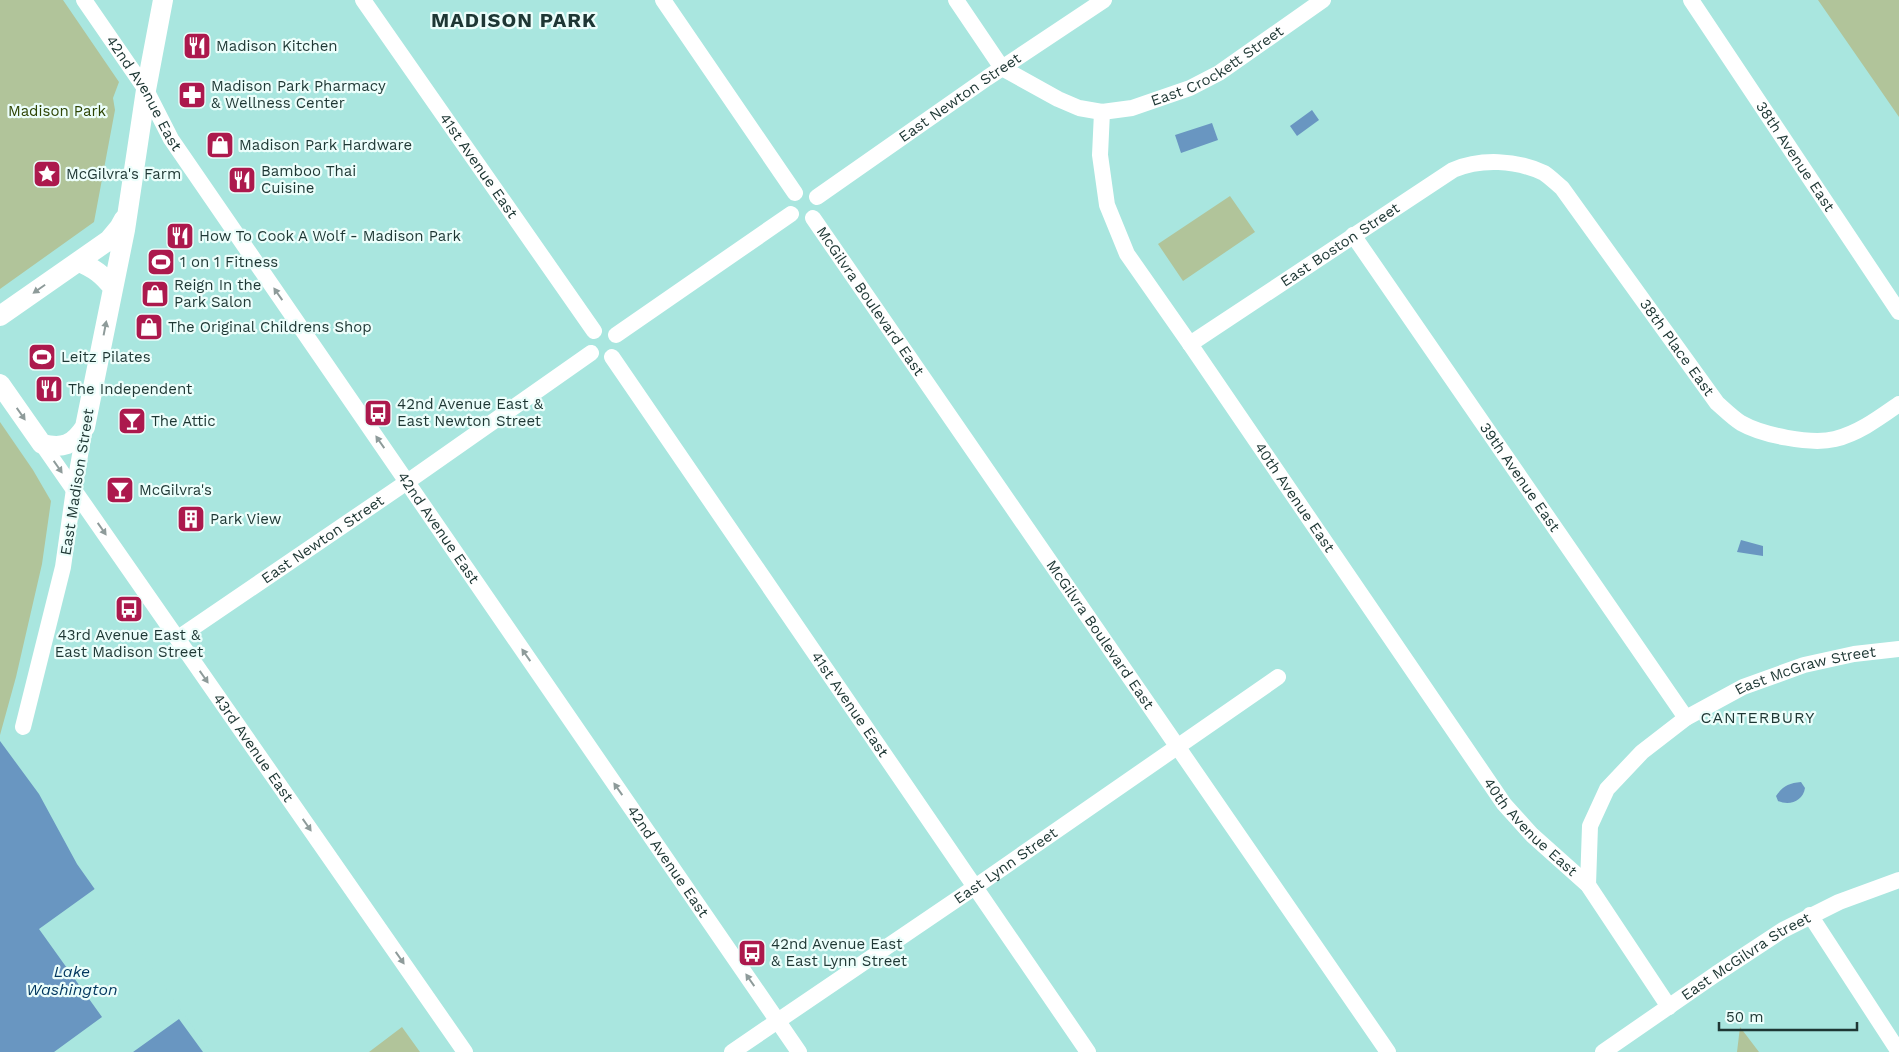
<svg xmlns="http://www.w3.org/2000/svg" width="1899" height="1052" font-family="'Work Sans',sans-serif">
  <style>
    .green { fill: #b1c49a }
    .water { fill: #6996c1 }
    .pier { fill: #a9e6df }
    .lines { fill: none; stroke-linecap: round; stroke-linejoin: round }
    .minor { stroke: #fff; stroke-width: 16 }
    .tertiary { stroke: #fff; stroke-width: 20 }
    .oneway { fill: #8e9b9a }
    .labels { text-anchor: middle; stroke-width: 4.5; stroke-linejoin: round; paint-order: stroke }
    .poi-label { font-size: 15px; fill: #1e3734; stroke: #ecfefb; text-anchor: start }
    .street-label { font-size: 15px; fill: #1e3734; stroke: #ecfefb }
    .park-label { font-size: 15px; fill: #2e4404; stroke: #ecfefb }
    .neighbourhood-label { font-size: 16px; letter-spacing: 1px; fill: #1e3734; stroke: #ecfefb }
    .water-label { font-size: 16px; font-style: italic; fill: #00365e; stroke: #ecfefb }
    .district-label { font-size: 20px; font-weight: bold; letter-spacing: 1px; fill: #1e3734; stroke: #ecfefb }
  </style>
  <rect width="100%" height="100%" fill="#a9e6df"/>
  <path class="green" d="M0 0H63L119 82 113 98 115 110 94 222 0 289Z
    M1818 0H1899V117Z
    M1230 196 1255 232 1183 281 1158 244Z
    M0 422 33 470 51 501 42 564 16 677 0 735Z
    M402 1027 420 1052H369Z
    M1740 1027 1759 1052H1737Z"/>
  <path class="water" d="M1312 110 1319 120 1297 136 1290 126Z
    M1212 123 1218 140 1181 153 1175 135Z
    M1741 540 1763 546V556L1737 552Z
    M0 741 39 794 77 864 210 1052H0Z
    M1801 782 1805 788C1803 801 1790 806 1778 801L1776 796C1783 786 1789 783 1801 782Z"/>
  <path class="pier" d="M96 888 211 1052H203L179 1019 133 1052H54L102 1017 39 929Z"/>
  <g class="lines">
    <g class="minor">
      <path id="s1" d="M84 0 146 90 171 139 799 1052"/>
      <path id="s2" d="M363 0 594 331"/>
      <path d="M663 0 795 193"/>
      <path id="s3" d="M956 0 1002 68 1058 99 1079 108 1102 112 1132 108 1190 88 1219 73 1323 0"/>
      <path id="s4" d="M1691 0 1899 312"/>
      <path id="s5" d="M1102 112 1100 155 1107 205 1127 254 1190 344 1504 804 1532 835 1588 885 1669 1007"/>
      <path id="s6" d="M817 197 987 78 1104 0"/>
      <path id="s7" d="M813 218 1388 1052"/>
      <path id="s8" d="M1353 235 1686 718"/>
      <path d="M616 335 791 214"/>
      <path id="s9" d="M1190 344 1453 170C1481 158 1516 160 1544 173 1550 177 1556 183 1562 188L1717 403C1725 410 1733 418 1741 423 1762 435 1811 445 1835 439 1859 433 1879 418 1899 404"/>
      <path id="s10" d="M612 357 1088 1052"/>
      <path id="s11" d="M42 444 465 1052"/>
      <path id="s12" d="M178 638 407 482 591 353"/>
      <path d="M23 727 63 567 74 489 85 427"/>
      <path id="s13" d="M1588 885 1590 826 1607 789 1642 752 1686 718 1743 687 1804 665 1854 654 1899 649"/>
      <path d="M1810 915 1899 1052"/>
      <path id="s14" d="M732 1052 975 887 1278 677"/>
      <path id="s15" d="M1603 1052 1716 974 1783 930 1839 902 1899 880"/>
    </g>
    <path class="tertiary" d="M79 262C94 268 103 275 113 288
      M0 316 109 240 119 228 124 219
      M0 384 42 444C63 449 73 445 85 427L125 230 146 90 163 0"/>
  </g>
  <defs><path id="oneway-solid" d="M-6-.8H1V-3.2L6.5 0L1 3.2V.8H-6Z" transform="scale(1.25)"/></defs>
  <g class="oneway">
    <use href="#oneway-solid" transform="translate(39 289) rotate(145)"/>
    <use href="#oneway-solid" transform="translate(278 294) rotate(-125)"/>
    <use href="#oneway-solid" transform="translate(105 328) rotate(-79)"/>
    <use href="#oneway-solid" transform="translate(21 414) rotate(55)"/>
    <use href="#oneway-solid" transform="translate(380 442) rotate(-125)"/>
    <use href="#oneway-solid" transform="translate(58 467) rotate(55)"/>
    <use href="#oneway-solid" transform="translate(102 529) rotate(55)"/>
    <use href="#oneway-solid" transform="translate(526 655) rotate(-125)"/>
    <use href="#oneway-solid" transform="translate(204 677) rotate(55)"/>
    <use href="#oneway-solid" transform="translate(618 789) rotate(-125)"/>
    <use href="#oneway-solid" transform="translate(307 825) rotate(55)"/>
    <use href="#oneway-solid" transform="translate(400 958) rotate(55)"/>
    <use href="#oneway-solid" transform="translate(750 980) rotate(-125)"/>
  </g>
  <defs>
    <symbol id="restaurant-square" viewBox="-11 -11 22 22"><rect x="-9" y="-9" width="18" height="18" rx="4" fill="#ac194d" stroke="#ecfefb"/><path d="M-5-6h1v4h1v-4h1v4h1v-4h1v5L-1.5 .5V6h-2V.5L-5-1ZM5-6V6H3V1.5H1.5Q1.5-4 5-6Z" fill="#fff"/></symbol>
    <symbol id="pharmacy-square" viewBox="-11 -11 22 22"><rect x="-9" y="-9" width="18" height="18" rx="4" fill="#ac194d" stroke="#ecfefb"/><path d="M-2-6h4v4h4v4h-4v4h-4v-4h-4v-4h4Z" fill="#fff"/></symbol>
    <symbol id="shop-square" viewBox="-11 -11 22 22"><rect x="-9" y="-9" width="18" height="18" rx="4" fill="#ac194d" stroke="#ecfefb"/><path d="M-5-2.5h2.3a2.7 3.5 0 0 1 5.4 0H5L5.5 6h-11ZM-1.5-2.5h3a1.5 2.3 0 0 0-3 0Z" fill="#fff"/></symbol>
    <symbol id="sight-square" viewBox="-11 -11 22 22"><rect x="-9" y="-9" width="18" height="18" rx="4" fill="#ac194d" stroke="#ecfefb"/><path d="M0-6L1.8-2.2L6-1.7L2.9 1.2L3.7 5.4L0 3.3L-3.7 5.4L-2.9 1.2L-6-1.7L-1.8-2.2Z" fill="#fff"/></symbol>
    <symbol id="stadium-square" viewBox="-11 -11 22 22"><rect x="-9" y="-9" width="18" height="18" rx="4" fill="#ac194d" stroke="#ecfefb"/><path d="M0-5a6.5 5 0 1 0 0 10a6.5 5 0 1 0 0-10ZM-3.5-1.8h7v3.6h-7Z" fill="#fff"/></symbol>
    <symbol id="bus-square" viewBox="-11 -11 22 22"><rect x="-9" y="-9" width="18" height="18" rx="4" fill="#ac194d" stroke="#ecfefb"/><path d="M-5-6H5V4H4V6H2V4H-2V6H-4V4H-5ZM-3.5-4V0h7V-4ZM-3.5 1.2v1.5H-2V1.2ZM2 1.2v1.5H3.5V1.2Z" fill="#fff"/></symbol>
    <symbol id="bar-square" viewBox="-11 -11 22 22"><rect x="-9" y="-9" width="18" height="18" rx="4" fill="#ac194d" stroke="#ecfefb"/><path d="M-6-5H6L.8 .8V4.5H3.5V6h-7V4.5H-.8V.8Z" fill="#fff"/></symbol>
    <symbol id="building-square" viewBox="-11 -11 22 22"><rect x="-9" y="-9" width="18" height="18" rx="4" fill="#ac194d" stroke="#ecfefb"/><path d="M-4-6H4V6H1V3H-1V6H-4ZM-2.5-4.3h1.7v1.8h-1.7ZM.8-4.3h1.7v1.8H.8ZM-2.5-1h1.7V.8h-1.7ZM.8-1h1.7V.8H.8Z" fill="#fff"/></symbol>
  </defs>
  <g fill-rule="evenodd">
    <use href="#restaurant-square" x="181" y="30" width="32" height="32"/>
    <use href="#pharmacy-square" x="176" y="79" width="32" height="32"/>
    <use href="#shop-square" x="204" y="129" width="32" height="32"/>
    <use href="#sight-square" x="31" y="158" width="32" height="32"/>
    <use href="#restaurant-square" x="226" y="164" width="32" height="32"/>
    <use href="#restaurant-square" x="164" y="220" width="32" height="32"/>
    <use href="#stadium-square" x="145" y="246" width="32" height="32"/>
    <use href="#shop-square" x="139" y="278" width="32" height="32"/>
    <use href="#shop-square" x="133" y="311" width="32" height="32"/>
    <use href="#stadium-square" x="26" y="341" width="32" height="32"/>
    <use href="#restaurant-square" x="33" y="373" width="32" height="32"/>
    <use href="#bus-square" x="362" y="397" width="32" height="32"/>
    <use href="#bar-square" x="116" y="405" width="32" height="32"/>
    <use href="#bar-square" x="104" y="474" width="32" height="32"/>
    <use href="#building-square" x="175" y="503" width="32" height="32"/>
    <use href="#bus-square" x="113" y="593" width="32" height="32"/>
    <use href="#bus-square" x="736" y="937" width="32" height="32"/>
  </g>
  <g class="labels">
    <g class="poi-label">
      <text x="216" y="51">Madison Kitchen</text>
      <text x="211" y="91">Madison Park Pharmacy<tspan x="211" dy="17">&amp; Wellness Center</tspan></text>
      <text x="239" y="150">Madison Park Hardware</text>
      <text x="261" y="176">Bamboo Thai<tspan x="261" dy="17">Cuisine</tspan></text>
      <text x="66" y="179">McGilvra's Farm</text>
      <text x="199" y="241">How To Cook A Wolf - Madison Park</text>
      <text x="180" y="267">1 on 1 Fitness</text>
      <text x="174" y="290">Reign In the<tspan x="174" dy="17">Park Salon</tspan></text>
      <text x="168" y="332">The Original Childrens Shop</text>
      <text x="61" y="362">Leitz Pilates</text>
      <text x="68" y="394">The Independent</text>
      <text x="397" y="409">42nd Avenue East &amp;<tspan x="397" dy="17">East Newton Street</tspan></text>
      <text x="151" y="426">The Attic</text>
      <text x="139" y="495">McGilvra's</text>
      <text x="210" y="524">Park View</text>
      <text x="129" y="640" text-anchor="middle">43rd Avenue East &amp;<tspan x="129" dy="17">East Madison Street</tspan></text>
      <text x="771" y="949">42nd Avenue East<tspan x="771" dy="17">&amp; East Lynn Street</tspan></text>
    </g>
    <g class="street-label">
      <text dy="5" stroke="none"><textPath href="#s3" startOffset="318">East Crockett Street</textPath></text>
      <text dy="5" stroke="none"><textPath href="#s1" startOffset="111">42nd Avenue East</textPath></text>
      <text dy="5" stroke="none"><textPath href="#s6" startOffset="174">East Newton Street</textPath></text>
      <text dy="5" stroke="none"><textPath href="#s4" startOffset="188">38th Avenue East</textPath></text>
      <text dy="5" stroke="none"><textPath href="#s2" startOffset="202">41st Avenue East</textPath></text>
      <text dy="5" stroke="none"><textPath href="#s9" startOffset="180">East Boston Street</textPath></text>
      <text dy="5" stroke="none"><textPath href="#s7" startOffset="101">McGilvra Boulevard East</textPath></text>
      <text dy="5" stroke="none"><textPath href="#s9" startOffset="629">38th Place East</textPath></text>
      <text dy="5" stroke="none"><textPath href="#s8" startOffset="294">39th Avenue East</textPath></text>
      <text transform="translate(77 482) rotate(-81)" y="5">East Madison Street</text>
      <text dy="5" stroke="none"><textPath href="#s5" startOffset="442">40th Avenue East</textPath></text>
      <text dy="5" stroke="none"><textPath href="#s1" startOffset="636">42nd Avenue East</textPath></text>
      <text dy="5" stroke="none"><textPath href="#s12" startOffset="175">East Newton Street</textPath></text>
      <text dy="5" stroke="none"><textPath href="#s7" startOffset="506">McGilvra Boulevard East</textPath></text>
      <text dy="5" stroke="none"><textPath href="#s13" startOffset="336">East McGraw Street</textPath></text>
      <text dy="5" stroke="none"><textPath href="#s10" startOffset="421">41st Avenue East</textPath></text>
      <text dy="5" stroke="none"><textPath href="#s11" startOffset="370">43rd Avenue East</textPath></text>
      <text dy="5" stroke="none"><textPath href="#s5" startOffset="848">40th Avenue East</textPath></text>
      <text dy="5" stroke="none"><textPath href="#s1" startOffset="1041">42nd Avenue East</textPath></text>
      <text dy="5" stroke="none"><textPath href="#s14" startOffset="331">East Lynn Street</textPath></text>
      <text dy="5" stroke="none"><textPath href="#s15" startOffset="172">East McGilvra Street</textPath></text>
    </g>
    <g class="park-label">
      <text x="57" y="116">Madison Park</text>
    </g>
    <g class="neighbourhood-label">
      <text x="1758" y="723">CANTERBURY</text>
    </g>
    <g class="water-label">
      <text x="72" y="977">Lake<tspan x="72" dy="18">Washington</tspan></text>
    </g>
    <g class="district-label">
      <text x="514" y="27">MADISON PARK</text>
    </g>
  </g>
  <path d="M1719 1022v8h138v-8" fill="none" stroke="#1e3734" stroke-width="2.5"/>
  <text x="1726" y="1022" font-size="15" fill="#1e3734" stroke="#ecfefb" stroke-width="4" paint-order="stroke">50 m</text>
</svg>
